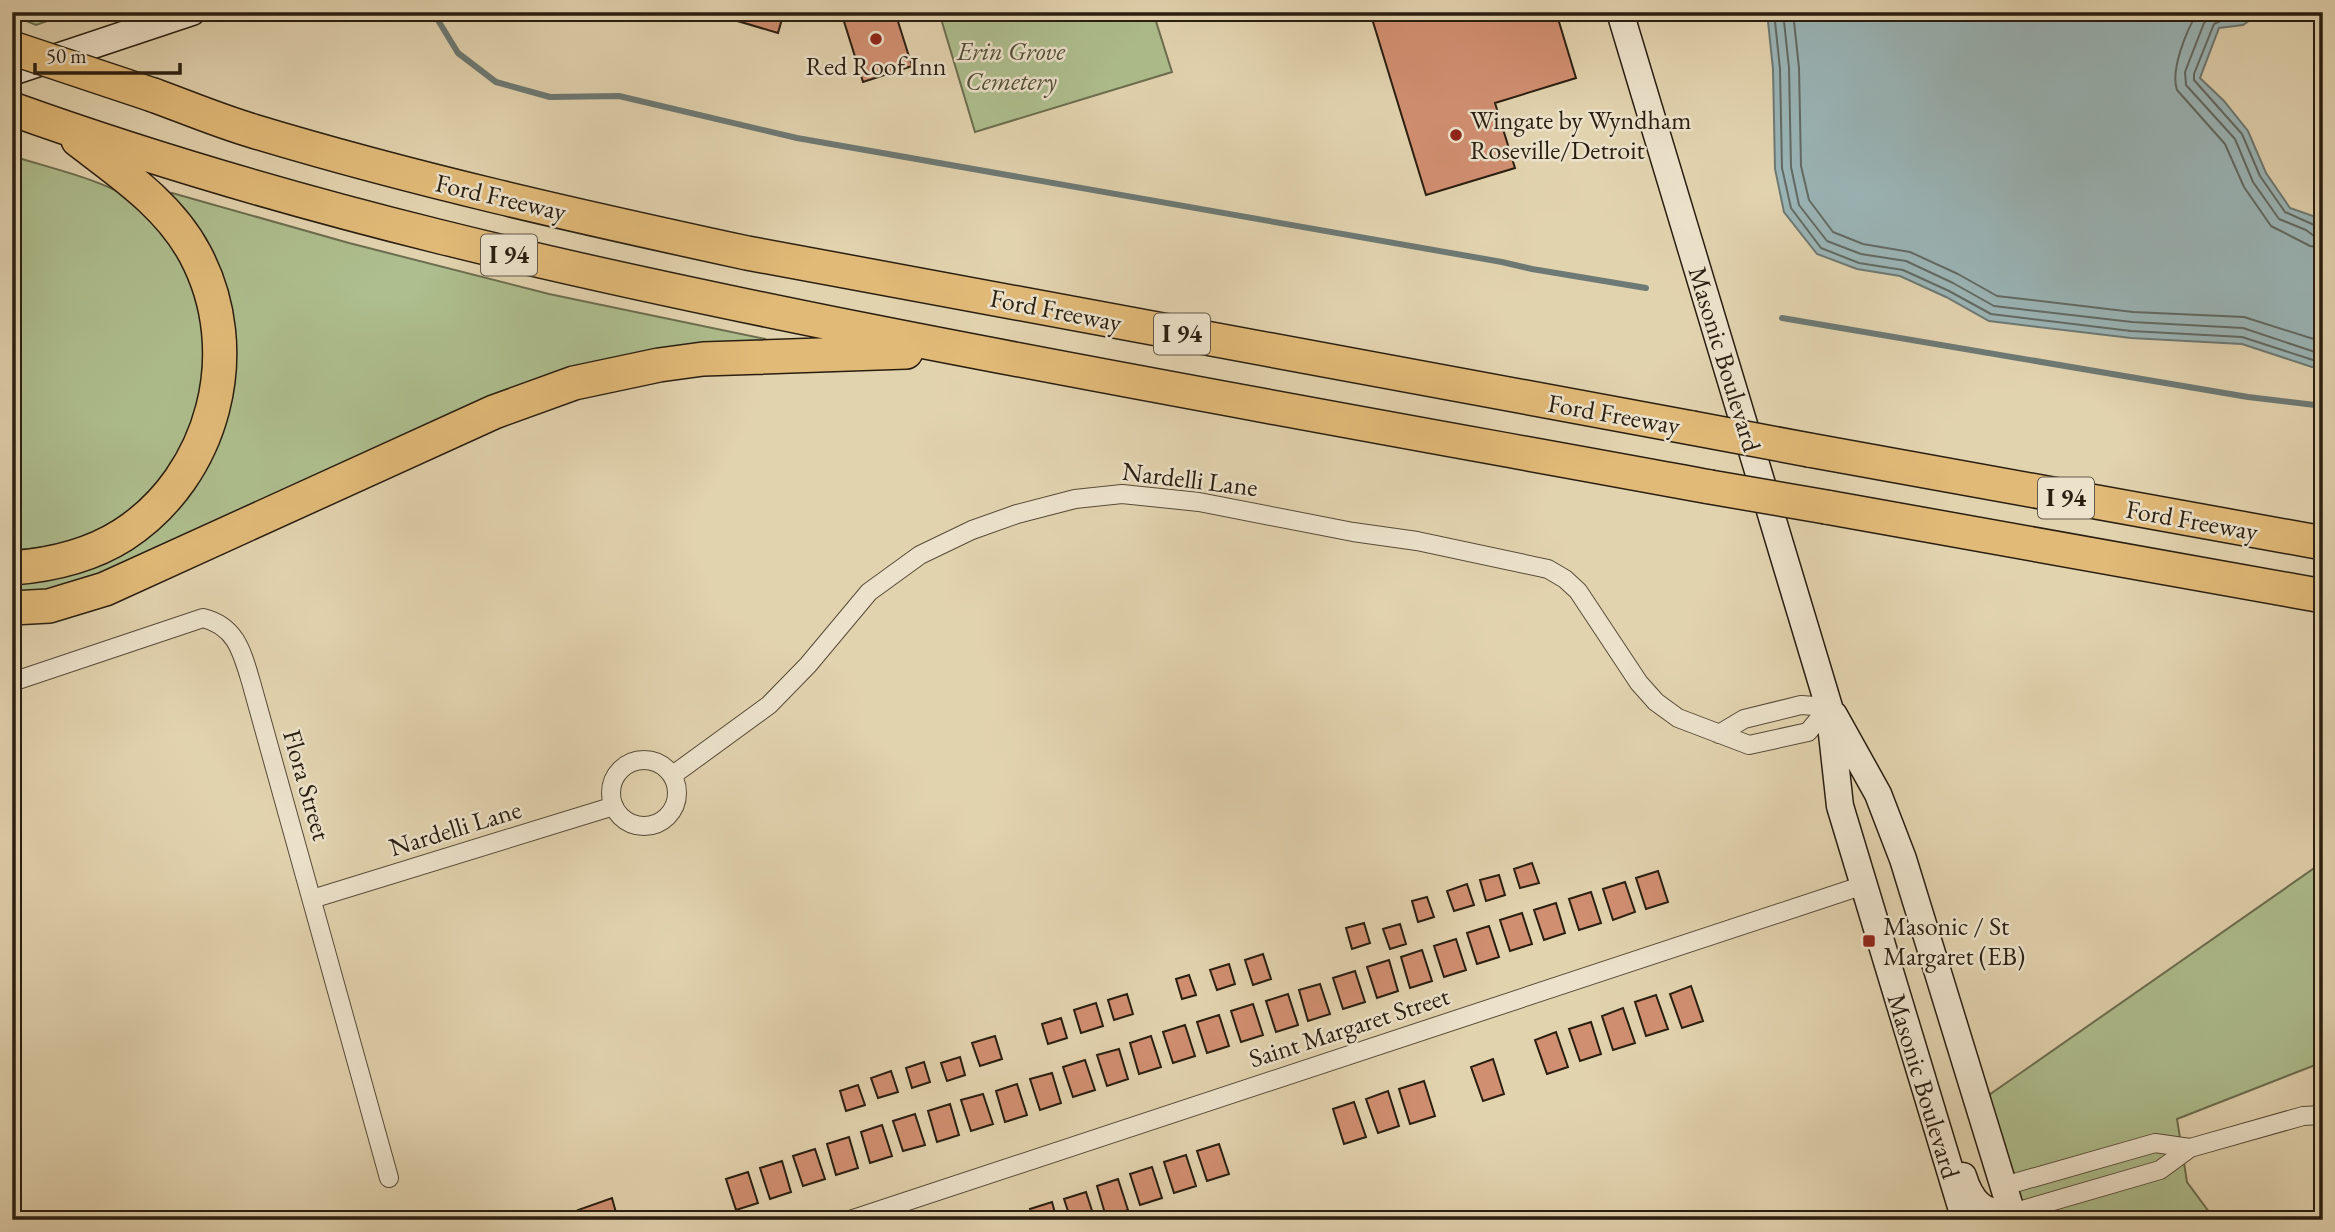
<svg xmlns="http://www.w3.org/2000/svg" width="2335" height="1232" font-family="'EB Garamond',serif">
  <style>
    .green { fill: #aebe8e; stroke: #6c6e4f; stroke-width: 2 }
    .water { fill: #9ab5b7; stroke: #6d7974; stroke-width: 2 }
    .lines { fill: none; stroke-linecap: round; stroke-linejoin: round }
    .shore { stroke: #626a64; stroke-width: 2 }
    .stream { stroke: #6d7974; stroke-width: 6 }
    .building { fill: #d18f71; stroke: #291e10; stroke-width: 2 }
    .street-casing { stroke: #574b38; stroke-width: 20 }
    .secondary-casing { stroke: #291e10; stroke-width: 29 }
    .highway-casing { stroke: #291e10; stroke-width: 36 }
    .street { stroke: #ece2cb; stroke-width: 18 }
    .secondary { stroke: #ece2cb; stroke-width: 26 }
    .highway { stroke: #e1ba78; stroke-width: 33 }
    .highway-bridge-casing { stroke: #291e10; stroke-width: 36; stroke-linecap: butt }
    .highway-bridge { stroke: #e1ba78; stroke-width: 33 }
    .poi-dot { fill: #8f2418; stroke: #ece2cb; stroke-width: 2.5 }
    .labels { text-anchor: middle; stroke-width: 5; stroke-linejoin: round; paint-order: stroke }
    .shield { fill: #ece2cb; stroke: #645948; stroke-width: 2 }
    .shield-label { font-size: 24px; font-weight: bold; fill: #291e10 }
    .park-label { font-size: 26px; font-style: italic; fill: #514e36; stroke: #ece2cb }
    .poi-label { font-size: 26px; fill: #291e10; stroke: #ece2cb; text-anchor: start }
    .street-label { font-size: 26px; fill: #291e10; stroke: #ece2cb }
  </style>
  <rect width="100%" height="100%" fill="#e2d3af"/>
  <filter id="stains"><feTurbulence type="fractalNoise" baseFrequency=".00286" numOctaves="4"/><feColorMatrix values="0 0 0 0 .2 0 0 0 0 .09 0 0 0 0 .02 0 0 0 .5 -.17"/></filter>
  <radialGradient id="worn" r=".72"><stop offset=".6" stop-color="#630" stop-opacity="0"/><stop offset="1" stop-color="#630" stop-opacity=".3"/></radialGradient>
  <path class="green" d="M12 12H73L36 25 12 15Z
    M939 12H1153L1172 72 975 132Z
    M12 156C43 166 108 181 131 200 271 319 199 545 12 550Z
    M172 193 349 243 549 294 765 339 764 345 666 352 101 579 12 597V578L95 562 225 403 170 201Z
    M2323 862V1062L2177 1119 2187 1182 2215 1220H2026L1989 1095Z"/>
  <path class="water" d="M1767 12H2261L2243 25 2219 28 2200 78 2224 101 2248 131 2266 173 2290 208 2316 217 2323 225V368L2312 367 2242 344 2131 338 1989 321 1946 297 1900 276 1857 269 1817 254 1784 212 1775 169 1773 69Z"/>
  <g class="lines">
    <path class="shore" d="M1774 12 1780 69 1782 168 1791 208 1821 248 1859 263 1903 270 1949 291 1991 314 2131 331 2242 337 2313 360 2323 361
      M1783 12 1789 68 1791 167 1799 205 1827 241 1861 254 1906 261 1953 283 1994 306 2132 322 2243 328 2315 352H2323
      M1793 12 1799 68 1801 166 1809 200 1833 232 1863 244 1910 252 1958 274 1997 296 2133 312 2244 317 2323 342
      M2198 12C2187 29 2170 70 2177 90L2225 144 2244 187 2271 226 2310 246 2323 248
      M2219 12 2211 15 2204 23 2185 72 2186 85 2235 139 2253 182 2279 219 2306 230 2314 236 2323 238
      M2249 12C2238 21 2225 17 2214 24L2194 74V80L2242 134 2260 176 2285 212 2323 229"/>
    <path class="stream" d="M433 12 458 53 496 82 550 97 619 96 797 138 1502 262 1532 269 1646 288
      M1782 318 2248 397 2323 406"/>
  </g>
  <path class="building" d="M707 12H784L778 33Z
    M841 12H895L912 66 863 82Z
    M1370 12H1556L1576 78 1495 103 1515 168 1426 195Z
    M1532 863 1539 883 1520 888 1514 869Z
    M1658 871 1668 902 1646 909 1636 878Z
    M1499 875 1505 895 1486 901 1480 880Z
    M1625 882 1635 912 1613 920 1603 889Z
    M1467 884 1474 905 1454 911 1447 891Z
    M1591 892 1601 923 1579 930 1569 899Z
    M1427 897 1434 917 1418 922 1412 901Z
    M1556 903 1565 933 1544 940 1534 910Z
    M1522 913 1532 944 1510 951 1500 920Z
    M1364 923 1370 943 1352 949 1346 928Z
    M1400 924 1406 944 1390 949 1383 929Z
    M1489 926 1499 957 1477 964 1467 933Z
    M1456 939 1466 970 1444 977 1434 946Z
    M1422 950 1432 981 1410 988 1401 957Z
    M1263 954 1271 979 1253 985 1245 960Z
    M1389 960 1398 991 1377 998 1367 967Z
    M1229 964 1235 984 1217 990 1210 970Z
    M1355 971 1365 1002 1343 1009 1333 978Z
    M1189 975 1196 995 1182 999 1176 979Z
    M1320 984 1330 1014 1308 1021 1299 990Z
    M1691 986 1703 1021 1682 1028 1670 994Z
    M1127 994 1133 1014 1114 1020 1108 1000Z
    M1288 994 1298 1025 1276 1032 1266 1001Z
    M1656 995 1668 1029 1646 1036 1635 1002Z
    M1096 1003 1103 1026 1081 1033 1074 1010Z
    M1253 1004 1263 1035 1241 1042 1231 1011Z
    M1623 1008 1635 1043 1613 1050 1602 1016Z
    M1219 1015 1229 1046 1207 1053 1197 1022Z
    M1061 1018 1067 1038 1048 1044 1042 1024Z
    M1591 1022 1601 1054 1580 1061 1569 1029Z
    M1185 1025 1195 1056 1173 1063 1163 1032Z
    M1556 1032 1568 1067 1547 1074 1535 1040Z
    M995 1036 1002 1059 980 1066 972 1043Z
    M1151 1036 1161 1067 1139 1074 1130 1043Z
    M1119 1049 1128 1079 1107 1086 1097 1055Z
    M960 1057 965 1075 947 1081 941 1063Z
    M1493 1059 1504 1094 1483 1101 1471 1067Z
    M1085 1060 1095 1090 1073 1097 1063 1067Z
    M924 1062 930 1082 912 1088 906 1068Z
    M891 1071 898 1092 878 1098 871 1078Z
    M1052 1073 1061 1103 1040 1110 1030 1079Z
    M1424 1081 1435 1116 1410 1124 1399 1089Z
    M1017 1084 1027 1115 1005 1122 996 1091Z
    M858 1085 865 1105 846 1111 840 1091Z
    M1388 1091 1399 1126 1378 1133 1366 1099Z
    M983 1094 993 1124 971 1131 961 1100Z
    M1354 1102 1366 1137 1344 1144 1333 1109Z
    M950 1104 959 1135 937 1142 928 1111Z
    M915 1114 925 1145 903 1151 893 1121Z
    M882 1125 892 1156 870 1163 861 1132Z
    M849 1137 858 1168 836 1175 827 1144Z
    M1219 1144 1229 1174 1207 1181 1197 1151Z
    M815 1149 825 1179 803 1186 793 1156Z
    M1186 1155 1196 1186 1174 1193 1164 1162Z
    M782 1161 791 1192 770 1199 760 1168Z
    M1152 1167 1162 1198 1140 1205 1130 1174Z
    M748 1172 758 1203 736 1210 726 1179Z
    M1118 1179 1128 1210 1106 1217 1097 1186Z
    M1086 1192 1095 1220H1071L1064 1199Z
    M612 1198 618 1220H582L578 1210Z
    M1052 1202 1057 1220H1033L1030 1209Z
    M1017 1213 1019 1220H996Z"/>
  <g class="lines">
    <defs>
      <path id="street" d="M12 682 203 618C236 626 242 652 251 682L389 1178
        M1719 734 1744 719 1801 705 1829 707
        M611 793a33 33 0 1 1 66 0a33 33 0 1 1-66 0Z
        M673 775 769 705 808 665 869 592 920 555 972 530 1017 514 1075 499 1122 494 1199 502 1353 532 1417 541 1548 569 1565 579 1578 591 1639 683 1656 702 1678 718 1749 745 1808 732 1829 707
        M312 899 614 806
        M2190 1148 2303 1116 2323 1115
        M2004 1186 2155 1143 2190 1148 2160 1170 2012 1213
        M850 1220 1864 885"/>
      <path id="secondary" d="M1620 12 1829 707 1840 806 1965 1220
        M12 72 192 12
        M1834 715 1878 794 1903 859 2014 1220
        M1963 1176C1971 1202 1984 1216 2012 1213"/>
      <path id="highway" d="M153 95C186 107 219 121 253 131 415 180 581 217 747 253L1692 428
        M12 109C293 210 583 274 875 332 1153 387 1432 436 1710 487
        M1809 450 2323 543
        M1826 507 2323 596
        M12 568C51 565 90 556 123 535 214 476 247 351 195 254 169 205 121 173 78 140
        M12 608 49 606 105 589 494 412 574 383 659 365 703 359 906 352"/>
    </defs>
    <use href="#street" class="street-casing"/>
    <use href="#secondary" class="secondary-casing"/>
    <use href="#highway" class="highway-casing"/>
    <use href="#street" class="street"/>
    <use href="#secondary" class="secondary"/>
    <use href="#highway" class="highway"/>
    <defs>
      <path id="highway-bridge" d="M12 48 153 95
        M1692 428 1809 450
        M1710 487 1826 507"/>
    </defs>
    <use href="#highway-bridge" class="highway-bridge-casing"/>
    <use href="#highway-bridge" class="highway-bridge"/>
  </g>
  <g class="poi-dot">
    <circle cx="876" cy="39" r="7"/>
    <circle cx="1456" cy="135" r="7"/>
    <rect x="1862" y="934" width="14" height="14" rx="3.5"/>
  </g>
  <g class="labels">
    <g class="shield">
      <rect x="481" y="234.5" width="56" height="41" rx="5"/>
      <rect x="1154" y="313.5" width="56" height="41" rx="5"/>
      <rect x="2038" y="477.5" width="56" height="41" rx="5"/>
    </g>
    <g class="shield-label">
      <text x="509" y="263">I 94</text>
      <text x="1182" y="342">I 94</text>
      <text x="2066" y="506">I 94</text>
    </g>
    <g class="park-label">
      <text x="1011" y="60">Erin Grove<tspan x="1011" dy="30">Cemetery</tspan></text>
    </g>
    <g class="poi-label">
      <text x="876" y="75" text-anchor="middle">Red Roof Inn</text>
      <text x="1470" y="129">Wingate by Wyndham<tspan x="1470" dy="30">Roseville/Detroit</tspan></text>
      <text x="1883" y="935">Masonic / St<tspan x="1883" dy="30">Margaret (EB)</tspan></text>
    </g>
    <g class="street-label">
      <text transform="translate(501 197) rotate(13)" y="9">Ford Freeway</text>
      <text transform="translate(1056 310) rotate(11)" y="9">Ford Freeway</text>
      <text transform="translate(1725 359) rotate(73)" y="9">Masonic Boulevard</text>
      <text transform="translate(1614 414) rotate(10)" y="9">Ford Freeway</text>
      <text transform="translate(1190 479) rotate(7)" y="9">Nardelli Lane</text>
      <text transform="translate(2192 520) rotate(10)" y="9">Ford Freeway</text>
      <text transform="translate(307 785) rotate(74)" y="9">Flora Street</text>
      <text transform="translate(455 828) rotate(-17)" y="9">Nardelli Lane</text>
      <text transform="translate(1349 1027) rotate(-18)" y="9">Saint Margaret Street</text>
      <text transform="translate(1924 1086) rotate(73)" y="9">Masonic Boulevard</text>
    </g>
  </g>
  <rect width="2335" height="1232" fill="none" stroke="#e2d3af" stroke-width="42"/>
  <rect x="14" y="14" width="2307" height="1204" fill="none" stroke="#291e10" stroke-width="3.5"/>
  <rect x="21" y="21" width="2293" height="1190" fill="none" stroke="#291e10" stroke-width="2"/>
  <path d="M35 63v10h145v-10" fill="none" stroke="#291e10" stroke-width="3.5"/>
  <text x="46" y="63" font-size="21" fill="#291e10" stroke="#ece2cb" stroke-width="5" paint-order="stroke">50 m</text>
  <rect width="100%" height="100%" filter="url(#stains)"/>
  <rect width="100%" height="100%" fill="url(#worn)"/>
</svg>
